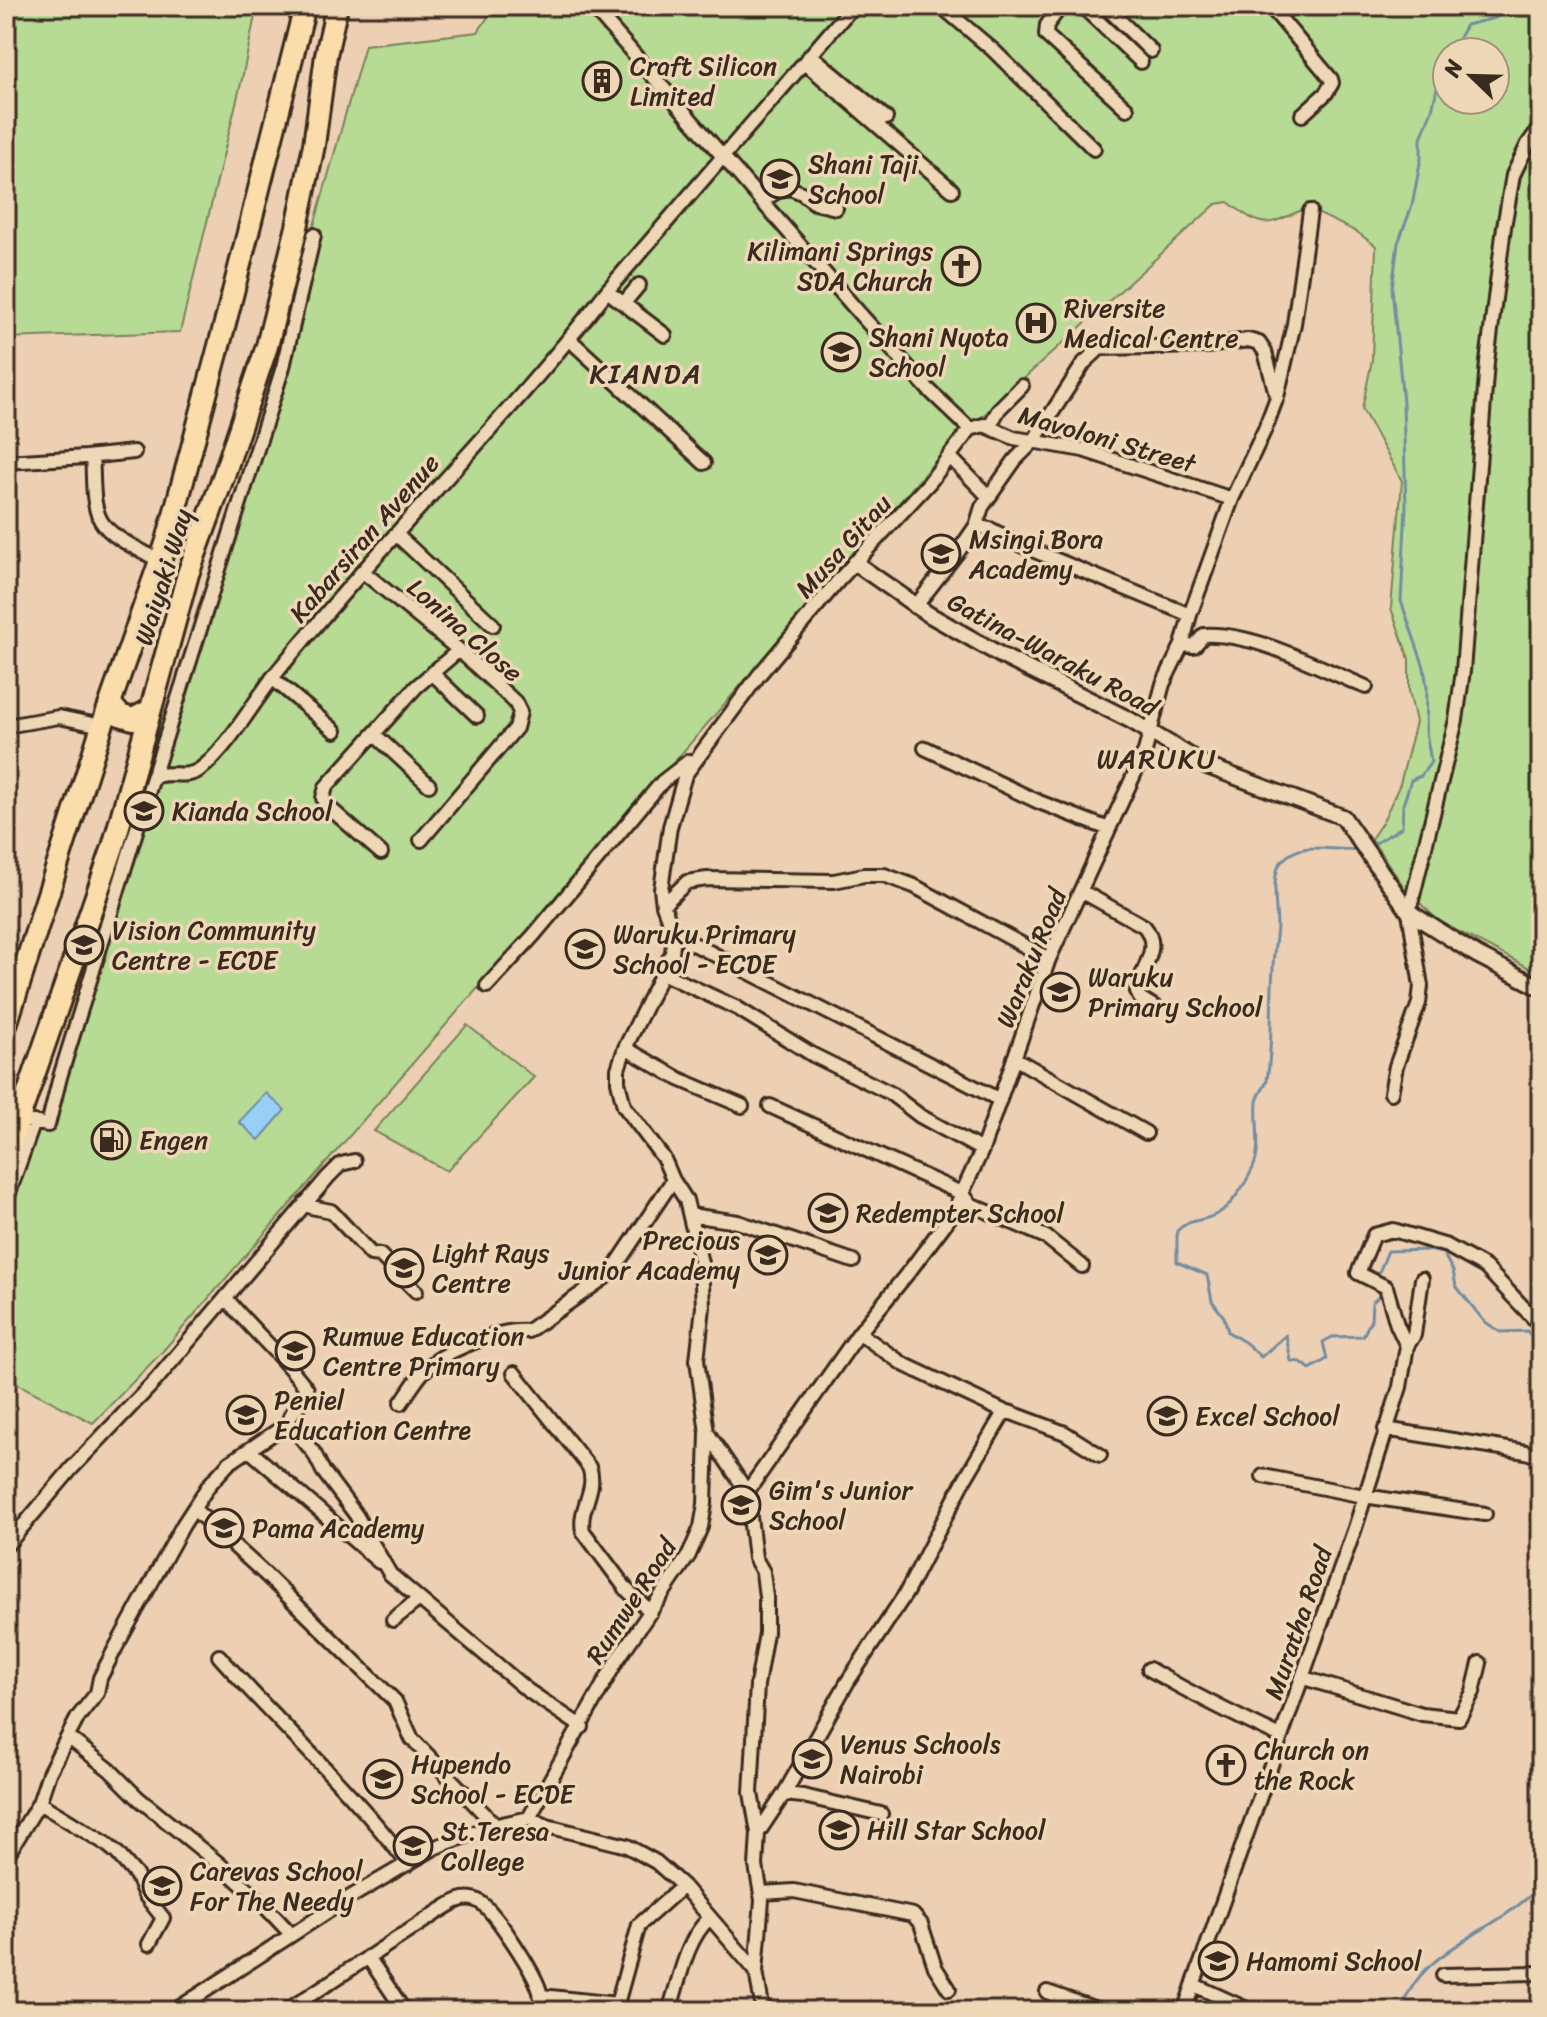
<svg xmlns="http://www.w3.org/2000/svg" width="1547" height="2017" font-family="Sriracha,sans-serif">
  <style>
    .green { fill: #b7da95; stroke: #79825a; stroke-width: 2; fill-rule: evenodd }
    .water { fill: #97cff6; stroke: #728da0; stroke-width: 2 }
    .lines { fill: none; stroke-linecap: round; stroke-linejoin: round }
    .stream { stroke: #728da0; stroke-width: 3 }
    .minor-casing { stroke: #3b2a1e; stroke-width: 18 }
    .tertiary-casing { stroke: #3b2a1e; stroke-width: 20 }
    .trunk-casing { stroke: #3b2a1e; stroke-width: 26 }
    .minor { stroke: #eed7b7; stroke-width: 12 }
    .tertiary { stroke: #eed7b7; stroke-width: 14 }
    .trunk { stroke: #faddab; stroke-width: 20 }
    .labels { text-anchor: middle; stroke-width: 7; stroke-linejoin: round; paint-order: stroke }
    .poi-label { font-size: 26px; fill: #3b2a1e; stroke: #eed7b7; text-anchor: start }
    .street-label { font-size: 26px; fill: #3b2a1e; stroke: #eed7b7 }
    .neighbourhood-label { font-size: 28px; letter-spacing: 2px; fill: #3b2a1e; stroke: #eed7b7 }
  </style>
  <rect width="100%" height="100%" fill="#edcfb4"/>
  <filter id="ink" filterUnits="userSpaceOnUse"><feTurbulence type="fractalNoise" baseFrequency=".0125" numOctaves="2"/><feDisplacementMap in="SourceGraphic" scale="16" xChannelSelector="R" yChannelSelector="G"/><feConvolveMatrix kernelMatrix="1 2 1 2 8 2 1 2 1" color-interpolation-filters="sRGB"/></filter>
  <g filter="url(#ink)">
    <path class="green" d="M6 6H257L242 79 180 332 6 338Z
      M495 6H1541V974L1440 922 1407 891 1371 839 1383 821 1400 784 1416 722 1409 691V659L1391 608 1402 481 1362 409 1372 360 1376 246 1357 232 1307 208C1263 226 1267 231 1228 202L1216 204 945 450 162 1352 93 1423 6 1378V1225L166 750 365 45 478 32ZM1447 52H1495V100H1447Z
      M467 1025 534 1077 447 1171 374 1131Z"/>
    <path class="water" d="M266 1093 285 1110 259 1140 239 1122Z"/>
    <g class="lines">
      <path class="stream" d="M1451 52 1466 25 1495 18 1514 6
        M1369 847 1402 827 1403 805 1411 780 1421 776 1431 762 1426 732 1427 688 1424 667 1401 601 1406 506 1403 402 1392 288 1398 243 1412 206 1421 158V138L1432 110 1442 67 1447 59
        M1358 849C1333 853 1303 838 1282 861 1270 873 1277 910 1277 927 1276 941 1273 955 1273 969 1270 1006 1273 1044 1267 1080 1265 1088 1258 1094 1257 1102 1255 1122 1262 1148 1253 1168 1246 1183 1231 1208 1215 1215 1201 1222 1188 1219 1177 1231V1262L1207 1275 1212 1301 1224 1317 1228 1332 1246 1343 1261 1357 1286 1335 1291 1361 1301 1362 1310 1369 1327 1359 1323 1342 1332 1337 1363 1336 1371 1320 1372 1303 1379 1296 1377 1288
        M1377 1277 1388 1251 1428 1250 1443 1253 1453 1271 1456 1286 1484 1321 1500 1332 1527 1331 1541 1347
        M1541 1709 1538 1714C1537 1740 1533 1768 1541 1793
        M1401 2011C1417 1958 1471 1940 1512 1910 1522 1903 1532 1894 1541 1886"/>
      <defs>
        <path id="minor" d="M592 6 860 314 928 389 970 429
          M941 6 993 50 1094 149
          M1061 6 1047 25 1046 35 1127 109
          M1082 6 1141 62
          M1105 6 1151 51
          M1270 6 1331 79 1332 83 1326 93 1302 115
          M812 56 886 118
          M805 63 952 190
          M761 201 780 190 790 188 802 193 815 203 836 208
          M607 291 665 335
          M624 303 639 285
          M569 339 704 463
          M989 427 999 409 1022 386
          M970 429 984 425 1014 438 1083 450 1232 499
          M92 457C94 475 91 504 101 521 112 539 141 550 160 561
          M950 457 989 497
          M6 462 86 457 134 452
          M976 526 990 529 1025 547 1190 615
          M397 535 493 625
          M362 571 459 650 515 702 520 712 516 728 421 840
          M915 607 960 549 976 526 982 507 1015 460 1033 442 1084 363 1100 348 1207 346 1248 340 1259 343 1265 352 1276 394
          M1182 645 1194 646 1204 635C1255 632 1319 668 1366 687
          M433 674 477 716
          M272 678 335 731
          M6 726 59 717 102 726
          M375 735 429 785
          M925 748 1039 802 1109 829
          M153 778C168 769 184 780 199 770 223 754 253 704 271 680 284 662 299 646 313 629 409 514 516 409 607 291L853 6
          M381 853 325 804 323 798 326 787 416 687 459 650
          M1081 891 1144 926C1163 949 1140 968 1137 992L1140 998 1156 1008
          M663 905 687 882 707 879 834 881 864 875H884L914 886 1049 959
          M674 934 1000 1100
          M662 973 737 1008 813 1055 890 1093 920 1116 982 1150
          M487 986 533 936 662 782 689 761
          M625 1048 679 1079 742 1106
          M1014 1058 1146 1133
          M1391 1093 1396 1066 1419 1003 1421 986 1409 912 1456 720 1463 671 1487 362 1504 227 1513 175 1528 144 1541 126
          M770 1106 963 1194 970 1204 1046 1237 1082 1266
          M20 1120 48 1125 60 1077 138 825 283 367 314 235
          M6 1201 34 1122
          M305 1203 311 1207 331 1211 371 1254 380 1255 416 1291
          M690 1215 738 1222 853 1261
          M226 1298C251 1330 283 1356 307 1389 306 1403 289 1409 289 1423L314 1453 323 1471 356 1515 390 1574 527 1690 582 1727
          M859 1333 903 1364 1005 1412
          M1407 1346 1397 1325 1386 1287 1358 1273 1374 1235 1393 1230 1447 1246 1485 1267 1541 1326
          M514 1373 589 1467C598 1490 578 1508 583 1531L627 1590 651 1612
          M401 1403C408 1393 415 1381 423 1372 442 1351 501 1328 528 1331L611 1273 673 1180
          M1385 1429 1526 1452 1541 1457
          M709 1435 747 1492 755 1558 763 1572 766 1597V1633L757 1685 751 1793 758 1833 756 1866 762 1900 756 1971
          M249 1450 379 1562
          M1263 1476 1364 1496 1485 1514
          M747 1492 859 1333 911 1269 953 1213 982 1150 1049 959 1145 751 1163 684 1182 645 1190 615 1232 499 1265 429 1277 397 1294 324 1310 211
          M195 1510 264 1573 395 1701 412 1739 496 1826
          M6 1546 72 1468 156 1380 328 1177 341 1164 354 1161
          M393 1620 419 1599
          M219 1656C281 1726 351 1789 408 1864
          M1149 1669C1192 1694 1236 1716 1281 1737
          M1304 1678 1422 1714 1459 1718 1473 1692 1480 1663
          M68 1737 110 1770 138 1798 218 1863 257 1898 291 1934
          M784 1794 803 1796 881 1814
          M39 1803 105 1843 117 1853 136 1875 145 1895 163 1918 149 1944
          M529 1818 617 1660 689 1555 701 1527 705 1504 707 1433 697 1360 703 1307 701 1263 686 1200 673 1180 664 1159 624 1106 618 1082V1069L625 1048 672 953 674 934 663 905 661 889 670 827 685 775 759 675 838 581 929 483 970 429
          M758 1833 784 1794 848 1681 906 1593 965 1479 1003 1414 1009 1412 1065 1433 1100 1455
          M6 1857 39 1803 49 1773 78 1717 97 1693 100 1678 116 1647 183 1525 209 1485 229 1463 289 1423
          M761 1893 794 1891 913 1915 921 1924 935 1967 949 1989
          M368 1957 401 2006
          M1443 1975 1541 1973
          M1194 1985 1251 2011
          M1047 1992 1102 2011
          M541 1996 617 2004 639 1925 683 1886
          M174 2011 347 1899 436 1847 493 1826 529 1818 547 1826 627 1846 656 1862 683 1886 756 1971 763 2011
          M286 2011 441 1910C451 1904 463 1895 476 1900 493 1906 531 1969 538 1986 542 1995 542 2002 539 2011
          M669 2011C679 1982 686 1939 709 1919
          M1184 2011 1355 1528 1400 1387 1407 1346 1414 1335 1422 1279"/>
        <path id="tertiary" d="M855 563 928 614 1004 657 1130 720 1207 766 1343 817 1409 912 1477 955 1541 988"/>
        <path id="trunk" d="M110 703 120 715 133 719 150 710
          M6 1025 102 726 167 541 228 312 305 6
          M6 1156 113 847 188 574 224 475 267 346 297 227 314 145 326 55 337 6"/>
      </defs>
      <use href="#minor" class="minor-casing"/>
      <use href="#tertiary" class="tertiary-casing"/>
      <use href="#trunk" class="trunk-casing"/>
      <use href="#minor" class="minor"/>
      <use href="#tertiary" class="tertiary"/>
      <use href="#trunk" class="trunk"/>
    </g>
  </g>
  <defs>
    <symbol id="building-ring" viewBox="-11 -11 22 22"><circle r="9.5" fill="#eed7b7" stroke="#3b2a1e" stroke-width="1.5"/><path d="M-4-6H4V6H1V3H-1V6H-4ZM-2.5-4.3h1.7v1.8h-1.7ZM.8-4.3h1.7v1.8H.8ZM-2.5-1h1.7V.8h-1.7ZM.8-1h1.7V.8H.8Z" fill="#3b2a1e"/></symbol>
    <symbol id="school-ring" viewBox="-11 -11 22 22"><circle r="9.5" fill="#eed7b7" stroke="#3b2a1e" stroke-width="1.5"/><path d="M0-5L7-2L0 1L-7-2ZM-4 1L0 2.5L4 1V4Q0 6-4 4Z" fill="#3b2a1e"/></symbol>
    <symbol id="church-ring" viewBox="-11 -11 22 22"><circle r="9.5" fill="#eed7b7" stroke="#3b2a1e" stroke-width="1.5"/><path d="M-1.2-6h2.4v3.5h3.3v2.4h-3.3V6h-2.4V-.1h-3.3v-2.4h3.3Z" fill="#3b2a1e"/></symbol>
    <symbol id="hospital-ring" viewBox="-11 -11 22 22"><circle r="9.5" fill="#eed7b7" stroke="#3b2a1e" stroke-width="1.5"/><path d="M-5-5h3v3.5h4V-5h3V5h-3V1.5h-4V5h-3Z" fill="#3b2a1e"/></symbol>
    <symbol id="fuel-ring" viewBox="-11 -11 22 22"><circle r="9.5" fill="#eed7b7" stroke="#3b2a1e" stroke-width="1.5"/><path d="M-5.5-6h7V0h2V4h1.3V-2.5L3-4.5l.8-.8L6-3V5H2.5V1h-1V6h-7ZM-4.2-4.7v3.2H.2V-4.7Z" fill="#3b2a1e"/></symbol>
    <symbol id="university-ring" viewBox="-11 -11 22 22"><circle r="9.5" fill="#eed7b7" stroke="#3b2a1e" stroke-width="1.5"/><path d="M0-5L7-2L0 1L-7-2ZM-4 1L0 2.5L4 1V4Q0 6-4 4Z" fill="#3b2a1e"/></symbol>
  </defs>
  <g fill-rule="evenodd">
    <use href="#building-ring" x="580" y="59" width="44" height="44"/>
    <use href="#school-ring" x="758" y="157" width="44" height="44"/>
    <use href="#church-ring" x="939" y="244" width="44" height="44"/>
    <use href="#hospital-ring" x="1014" y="301" width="44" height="44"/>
    <use href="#school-ring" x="819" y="330" width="44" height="44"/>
    <use href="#school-ring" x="919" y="532" width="44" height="44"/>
    <use href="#school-ring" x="122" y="789" width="44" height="44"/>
    <use href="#school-ring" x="62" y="923" width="44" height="44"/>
    <use href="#school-ring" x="563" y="927" width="44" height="44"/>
    <use href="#school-ring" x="1038" y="970" width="44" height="44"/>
    <use href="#fuel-ring" x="89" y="1118" width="44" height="44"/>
    <use href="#school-ring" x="806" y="1191" width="44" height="44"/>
    <use href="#school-ring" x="746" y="1233" width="44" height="44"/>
    <use href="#school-ring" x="382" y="1246" width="44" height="44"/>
    <use href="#school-ring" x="273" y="1329" width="44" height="44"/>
    <use href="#school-ring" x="224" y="1393" width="44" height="44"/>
    <use href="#school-ring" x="1145" y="1394" width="44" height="44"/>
    <use href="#school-ring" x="719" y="1483" width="44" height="44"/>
    <use href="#school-ring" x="202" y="1506" width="44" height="44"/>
    <use href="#school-ring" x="790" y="1737" width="44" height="44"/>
    <use href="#church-ring" x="1204" y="1743" width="44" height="44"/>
    <use href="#school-ring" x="361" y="1757" width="44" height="44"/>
    <use href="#school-ring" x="817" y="1808" width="44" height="44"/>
    <use href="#university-ring" x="391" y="1824" width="44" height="44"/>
    <use href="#school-ring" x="140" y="1864" width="44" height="44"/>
    <use href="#school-ring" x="1196" y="1939" width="44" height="44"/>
  </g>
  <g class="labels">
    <g class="poi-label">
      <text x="630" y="75">Craft Silicon<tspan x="630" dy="30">Limited</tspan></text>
      <text x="808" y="173">Shani Taji<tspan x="808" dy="30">School</tspan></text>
      <text x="933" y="260" text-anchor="end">Kilimani Springs<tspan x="933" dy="30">SDA Church</tspan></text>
      <text x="1064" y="317">Riversite<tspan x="1064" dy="30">Medical Centre</tspan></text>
      <text x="869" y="346">Shani Nyota<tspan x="869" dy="30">School</tspan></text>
      <text x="969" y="548">Msingi Bora<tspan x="969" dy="30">Academy</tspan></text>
      <text x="172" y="820">Kianda School</text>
      <text x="112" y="939">Vision Community<tspan x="112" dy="30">Centre - ECDE</tspan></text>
      <text x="613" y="943">Waruku Primary<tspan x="613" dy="30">School - ECDE</tspan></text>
      <text x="1088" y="986">Waruku<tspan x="1088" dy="30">Primary School</tspan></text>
      <text x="139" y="1149">Engen</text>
      <text x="856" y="1222">Redempter School</text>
      <text x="740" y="1249" text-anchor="end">Precious<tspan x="740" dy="30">Junior Academy</tspan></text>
      <text x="432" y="1262">Light Rays<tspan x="432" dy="30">Centre</tspan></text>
      <text x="323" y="1345">Rumwe Education<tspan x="323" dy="30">Centre Primary</tspan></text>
      <text x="274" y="1409">Peniel<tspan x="274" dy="30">Education Centre</tspan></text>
      <text x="1195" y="1425">Excel School</text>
      <text x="769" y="1499">Gim's Junior<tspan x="769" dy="30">School</tspan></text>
      <text x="252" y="1537">Pama Academy</text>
      <text x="840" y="1753">Venus Schools<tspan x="840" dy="30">Nairobi</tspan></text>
      <text x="1254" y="1759">Church on<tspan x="1254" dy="30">the Rock</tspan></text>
      <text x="411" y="1773">Hupendo<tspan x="411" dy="30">School - ECDE</tspan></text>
      <text x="867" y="1839">Hill Star School</text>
      <text x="441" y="1840">St.Teresa<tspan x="441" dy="30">College</tspan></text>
      <text x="190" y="1880">Carevas School<tspan x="190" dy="30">For The Needy</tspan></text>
      <text x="1246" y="1970">Hamomi School</text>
    </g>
    <g class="street-label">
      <text transform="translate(1107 439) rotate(16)" y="9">Mavoloni Street</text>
      <text transform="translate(364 538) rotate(-49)" y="9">Kabarsiran Avenue</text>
      <text transform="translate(843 546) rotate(-48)" y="9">Musa Gitau</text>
      <text transform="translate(163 577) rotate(-73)" y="9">Waiyaki Way</text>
      <text transform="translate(465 630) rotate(41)" y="9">Lonina Close</text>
      <text transform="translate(1053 654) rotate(28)" y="9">Gatina-Waraku Road</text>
      <text transform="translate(1031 958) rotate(-68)" y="9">Waraku Road</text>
      <text transform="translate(631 1601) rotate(-57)" y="9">Rumwe Road</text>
      <text transform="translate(1298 1623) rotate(-71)" y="9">Muratha Road</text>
    </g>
    <g class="neighbourhood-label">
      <text x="646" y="383">KIANDA</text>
      <text x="1157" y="768">WARUKU</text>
    </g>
  </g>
  <rect width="1547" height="2017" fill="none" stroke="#eed7b7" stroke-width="32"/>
  <rect x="16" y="16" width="1515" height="1985" fill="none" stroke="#3b2a1e" stroke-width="3" filter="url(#ink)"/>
  <g transform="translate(1471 76) rotate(293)"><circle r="38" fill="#eed7b7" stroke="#a6927a" stroke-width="2"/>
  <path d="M0-6L14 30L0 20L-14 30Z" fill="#3b2a1e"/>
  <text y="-12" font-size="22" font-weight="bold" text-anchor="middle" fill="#3b2a1e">N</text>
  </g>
</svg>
